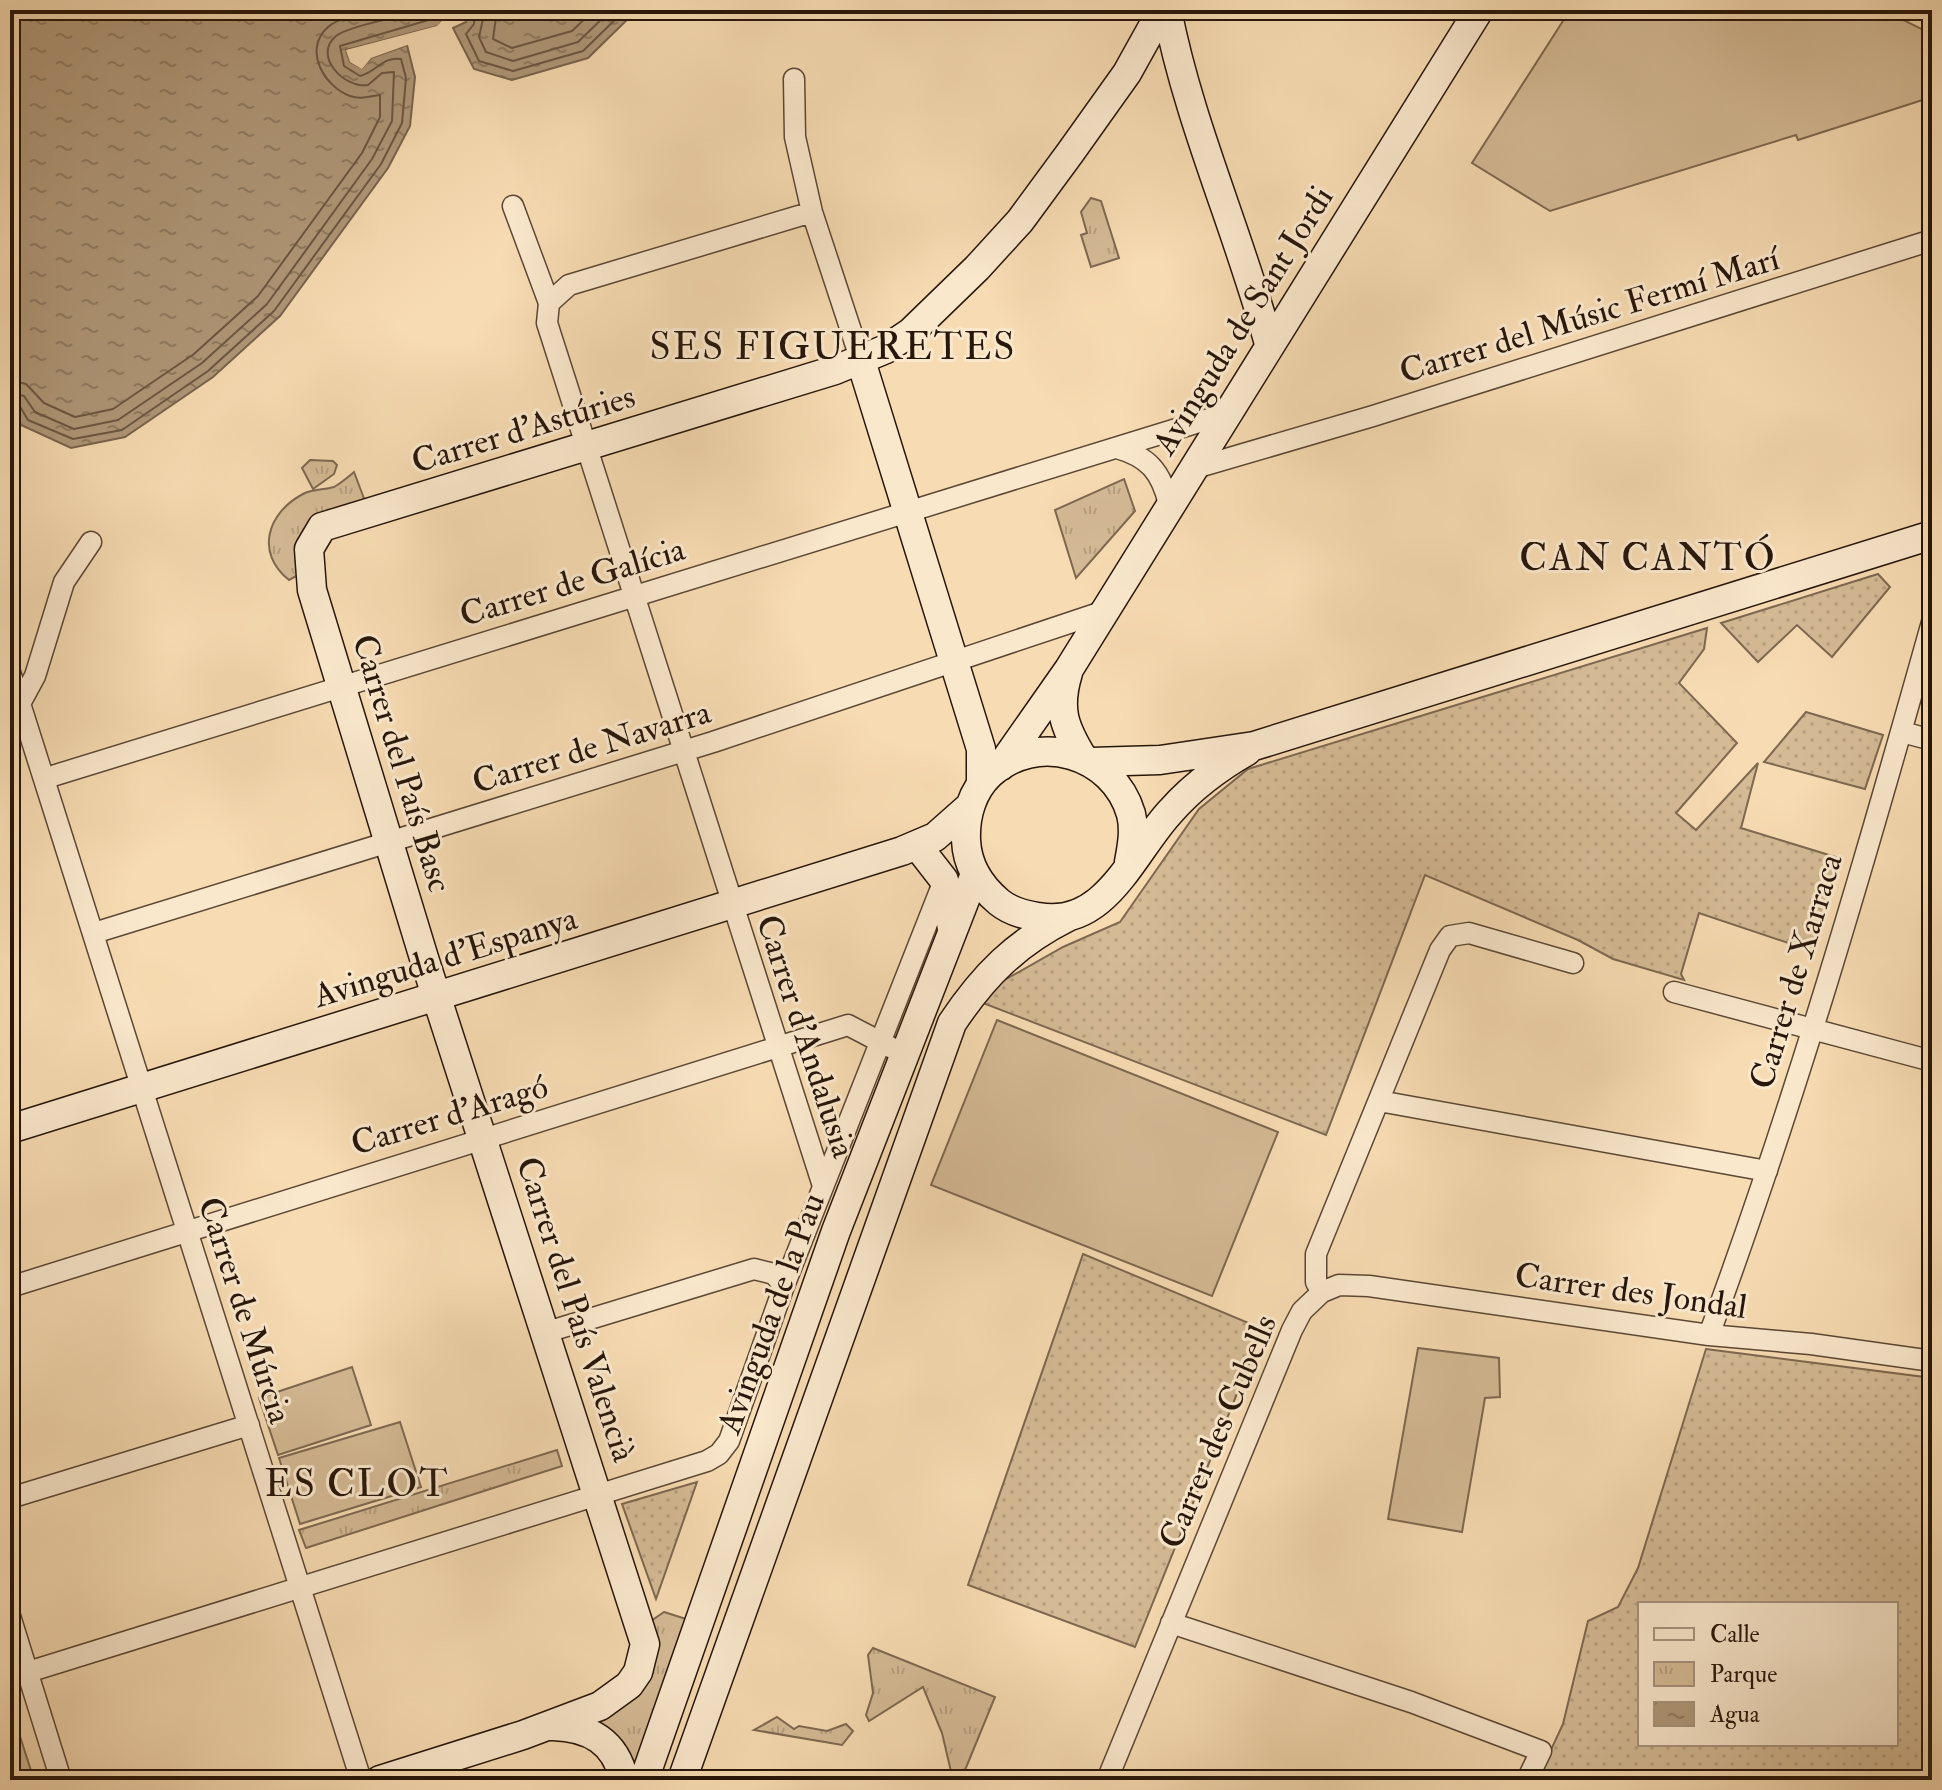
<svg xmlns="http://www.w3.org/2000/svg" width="1942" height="1790" font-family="'IM FELL Double Pica',serif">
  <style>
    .grass { fill: url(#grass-dots); stroke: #7e6850; stroke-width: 2; fill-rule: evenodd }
    .park { fill: url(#park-tufts); stroke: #7e6850; stroke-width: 2 }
    .garden { fill: #d4ba95; stroke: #7e6850; stroke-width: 2 }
    .water { fill: url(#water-ripples); stroke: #79644d; stroke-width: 2 }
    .pier { fill: #f7dbb2 }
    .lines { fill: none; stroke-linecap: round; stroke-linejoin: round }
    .shore { stroke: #6c5742; stroke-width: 2 }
    .street-casing { stroke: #5b4734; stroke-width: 23 }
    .secondary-casing { stroke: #27160a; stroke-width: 31 }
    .street { stroke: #fae8cd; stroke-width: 20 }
    .secondary { stroke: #fae8cd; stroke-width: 28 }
    .labels { text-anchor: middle; stroke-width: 6; stroke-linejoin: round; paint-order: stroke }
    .street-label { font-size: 34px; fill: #27160a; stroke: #fae8cd }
    .quarter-label { font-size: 38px; letter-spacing: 2px; fill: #27160a; stroke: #fae8cd }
  </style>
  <defs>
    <pattern id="grass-dots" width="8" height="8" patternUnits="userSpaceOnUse" patternTransform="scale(2)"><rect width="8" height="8" fill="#d4ba95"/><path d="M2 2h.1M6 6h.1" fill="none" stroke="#b69f7f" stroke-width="1.8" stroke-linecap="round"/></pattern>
    <pattern id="park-tufts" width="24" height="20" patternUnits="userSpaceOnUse" patternTransform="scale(2)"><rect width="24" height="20" fill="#d4ba95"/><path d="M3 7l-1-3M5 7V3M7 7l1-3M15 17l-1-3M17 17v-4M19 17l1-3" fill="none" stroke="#b69f7f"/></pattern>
    <pattern id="water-ripples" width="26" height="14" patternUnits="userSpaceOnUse" patternTransform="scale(2)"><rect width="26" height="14" fill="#b09879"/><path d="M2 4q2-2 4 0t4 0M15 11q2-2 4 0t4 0" fill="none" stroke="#8f7b61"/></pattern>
  </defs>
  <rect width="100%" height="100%" fill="#f7dbb2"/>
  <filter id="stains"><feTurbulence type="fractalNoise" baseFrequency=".0025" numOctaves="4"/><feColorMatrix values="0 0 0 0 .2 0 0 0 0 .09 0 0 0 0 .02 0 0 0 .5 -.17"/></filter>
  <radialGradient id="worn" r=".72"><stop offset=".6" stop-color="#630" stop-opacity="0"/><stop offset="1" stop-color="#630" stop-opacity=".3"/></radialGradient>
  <path class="grass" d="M1878 574 1890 587 1832 657 1797 625 1758 662 1721 623Z
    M1707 628 1704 649 1679 683 1737 743 1676 813 1696 830 1758 763 1741 828 1842 859 1812 951 1699 913 1681 974 1684 980 1613 959 1578 940 1425 875 1326 1135 983 1003 1001 982 1063 947 1120 922 1199 809 1248 769Z
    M1806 712 1883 735 1865 789 1764 762Z
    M1083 1254 1263 1329 1135 1647 968 1585Z
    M1706 1349 1932 1378V1780H1537L1563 1724 1588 1621 1618 1607 1638 1568ZM1640 1604H1896V1744H1640Z
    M697 1482 656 1599 622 1504Z"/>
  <path class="park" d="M1091 198 1101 201 1119 258 1091 267 1081 235 1087 233 1081 212Z
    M310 460 333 461 337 465 334 474 313 489 302 468Z
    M354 472 368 509 321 524 300 574 289 580C255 553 267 513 303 494 312 489 324 490 334 487 341 483 348 477 354 472Z
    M1124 479 1135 511 1076 578 1055 510Z
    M557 1450 562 1466 306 1548 299 1530Z
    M664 1612 686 1619 636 1769C623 1742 612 1729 583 1722L624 1698 651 1621Z
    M873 1648 995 1697 961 1780H953L942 1733 923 1687 869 1721 866 1715 873 1693 868 1655Z
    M10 1705 34 1780H10Z
    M777 1717 794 1729 799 1726 827 1731 846 1724 853 1731 842 1745 754 1730Z"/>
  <path class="garden" d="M1570 10H1883L1932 34V97L1798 140 1796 135 1550 211 1472 163Z
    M997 1020 1278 1132 1212 1296 931 1185Z
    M1418 1348 1499 1358 1500 1397 1485 1398 1462 1532 1388 1519Z
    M352 1367 371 1425 278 1455 259 1398Z
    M400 1422 421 1487 300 1524 279 1458Z"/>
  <path class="water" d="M10 10H452L438 26 346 50 350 62 362 68 371 58 407 45 415 77 410 126 388 168 280 316 213 377 125 437 71 448 21 425 10 403Z
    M464 10H637L588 58 512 80 474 69 453 28 466 22 468 11Z"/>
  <path class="pier" d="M452 10 455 12 439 30 351 53 361 64 370 54 406 42 410 44 371 58 362 69 350 62 346 50 437 26Z"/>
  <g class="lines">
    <path class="shore" d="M475 10 474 24 466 34 479 61 513 71 583 51 625 10
      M485 10 479 37 486 52 513 61 578 42 611 10
      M497 10 493 39 512 48 572 31 594 10
      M10 380 26 384 44 403 75 417 113 409 194 354 258 296 362 153 380 117V95C370 96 361 100 350 96 325 87 302 50 328 27 341 16 364 14 381 10
      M10 392 24 396 35 412 74 429 118 420 202 363 267 304 372 159 392 121 394 72 382 73 368 85C345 89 312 56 336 36 348 26 408 15 427 10
      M10 402 19 405 28 420 73 439 122 430 208 371 274 311 381 164 402 123 406 78 401 59C383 56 375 73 360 76L344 66 340 46 432 19 441 10"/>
    <defs>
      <path id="street" d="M794 79 795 137 812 212 861 361
        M513 206 549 303 547 323 823 1186
        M549 303 569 285 812 212
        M1117 448C1149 457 1161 472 1169 504
        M1192 469 1373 416 1932 240
        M10 672 361 1780
        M22 700 35 676 64 582 91 542
        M1902 732 1932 740
        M46 778 1225 414
        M94 933 713 742 1105 611
        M1674 992 1932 1061
        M1379 1101 1767 1171
        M10 1287 848 1025 894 1049
        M1322 1292 1339 1285 1369 1286 1709 1335 1811 1344 1932 1361
        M547 1332 754 1269 774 1274 784 1286
        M1709 1335C1795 1102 1865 861 1932 622
        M10 1498 249 1425
        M10 1616 61 1780
        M1171 1623 1411 1702 1541 1751 1527 1780
        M28 1672 707 1461 719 1454 729 1441 784 1286 943 883
        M1107 1780 1292 1330 1302 1311 1322 1292 1316 1282V1254L1440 950 1450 936 1469 933 1573 963"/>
      <path id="secondary" d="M1167 10C1189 124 1239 232 1269 344
        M861 361 981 749V784
        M1068 673C1057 709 1064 727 1083 758
        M1091 762 1160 760 1254 746 1932 535
        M1001 766 1069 669 1479 10
        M923 853 944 880 952 929
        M1129 862C1132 846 1135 830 1131 814 1113 753 1037 731 990 774 972 791 965 816 966 840 967 865 980 886 999 902 1010 911 1024 915 1038 917 1106 930 1133 851 1171 811 1192 787 1219 767 1247 751
        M10 1129 902 851 935 837 970 806
        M553 1726C590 1727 616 1742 624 1780
        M380 1780 523 1735 600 1706 629 1685 638 1672 645 1644 424 958 312 590 309 549 322 527 835 370 886 349 911 332 977 268 1020 221 1070 153 1127 73 1162 10
        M644 1780 836 1231 975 874
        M682 1780 952 1023C984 975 1016 943 1068 917"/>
    </defs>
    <use href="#street" class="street-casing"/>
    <use href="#secondary" class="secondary-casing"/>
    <use href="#street" class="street"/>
    <use href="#secondary" class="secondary"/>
  </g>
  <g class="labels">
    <g class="street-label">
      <text transform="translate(1589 314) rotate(-17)" y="12">Carrer del Músic Fermí Marí</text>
      <text transform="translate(1242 320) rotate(-58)" y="12">Avinguda de Sant Jordi</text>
      <text transform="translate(523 428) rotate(-17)" y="12">Carrer d'Astúries</text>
      <text transform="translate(572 581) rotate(-17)" y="12">Carrer de Galícia</text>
      <text transform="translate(591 746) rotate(-17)" y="12">Carrer de Navarra</text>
      <text transform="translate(403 763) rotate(73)" y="12">Carrer del País Basc</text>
      <text transform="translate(445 956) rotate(-17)" y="12">Avinguda d'Espanya</text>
      <text transform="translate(1795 971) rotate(-73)" y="12">Carrer de Xarraca</text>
      <text transform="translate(807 1036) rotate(72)" y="12">Carrer d'Andalusia</text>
      <text transform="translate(449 1114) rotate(-17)" y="12">Carrer d'Aragó</text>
      <text transform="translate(1631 1290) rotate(8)" y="12">Carrer des Jondal</text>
      <text transform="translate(577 1309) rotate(72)" y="12">Carrer del País Valencià</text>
      <text transform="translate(246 1310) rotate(72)" y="12">Carrer de Múrcia</text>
      <text transform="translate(770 1313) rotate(-70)" y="12">Avinguda de la Pau</text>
      <text transform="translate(1217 1431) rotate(-67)" y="12">Carrer des Cubells</text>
    </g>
    <g class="quarter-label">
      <text x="833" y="359">SES FIGUERETES</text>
      <text x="1648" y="570">CAN CANTÓ</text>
      <text x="357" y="1496">ES CLOT</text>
    </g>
  </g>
  <rect width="1942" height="1790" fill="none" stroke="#f7dbb2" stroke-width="40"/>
  <rect x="12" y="12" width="1918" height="1766" fill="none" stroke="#27160a" stroke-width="4"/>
  <rect x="20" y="20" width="1902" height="1750" fill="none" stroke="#27160a" stroke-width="2"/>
  <rect x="1638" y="1602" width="260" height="144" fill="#fae8cd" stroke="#a6947f" stroke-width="2"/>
  <rect x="1654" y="1628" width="40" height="12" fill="#fae8cd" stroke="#a6947f" stroke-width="2"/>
  <text x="1710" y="1642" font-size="24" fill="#27160a">Calle</text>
  <rect x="1654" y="1662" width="40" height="24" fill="url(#park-tufts)" stroke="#a6947f" stroke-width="2"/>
  <text x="1710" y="1682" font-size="24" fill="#27160a">Parque</text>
  <rect x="1654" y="1702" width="40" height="24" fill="url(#water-ripples)" stroke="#a6947f" stroke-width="2"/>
  <text x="1710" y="1722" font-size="24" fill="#27160a">Agua</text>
  <rect width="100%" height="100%" filter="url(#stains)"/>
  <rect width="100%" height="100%" fill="url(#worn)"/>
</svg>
